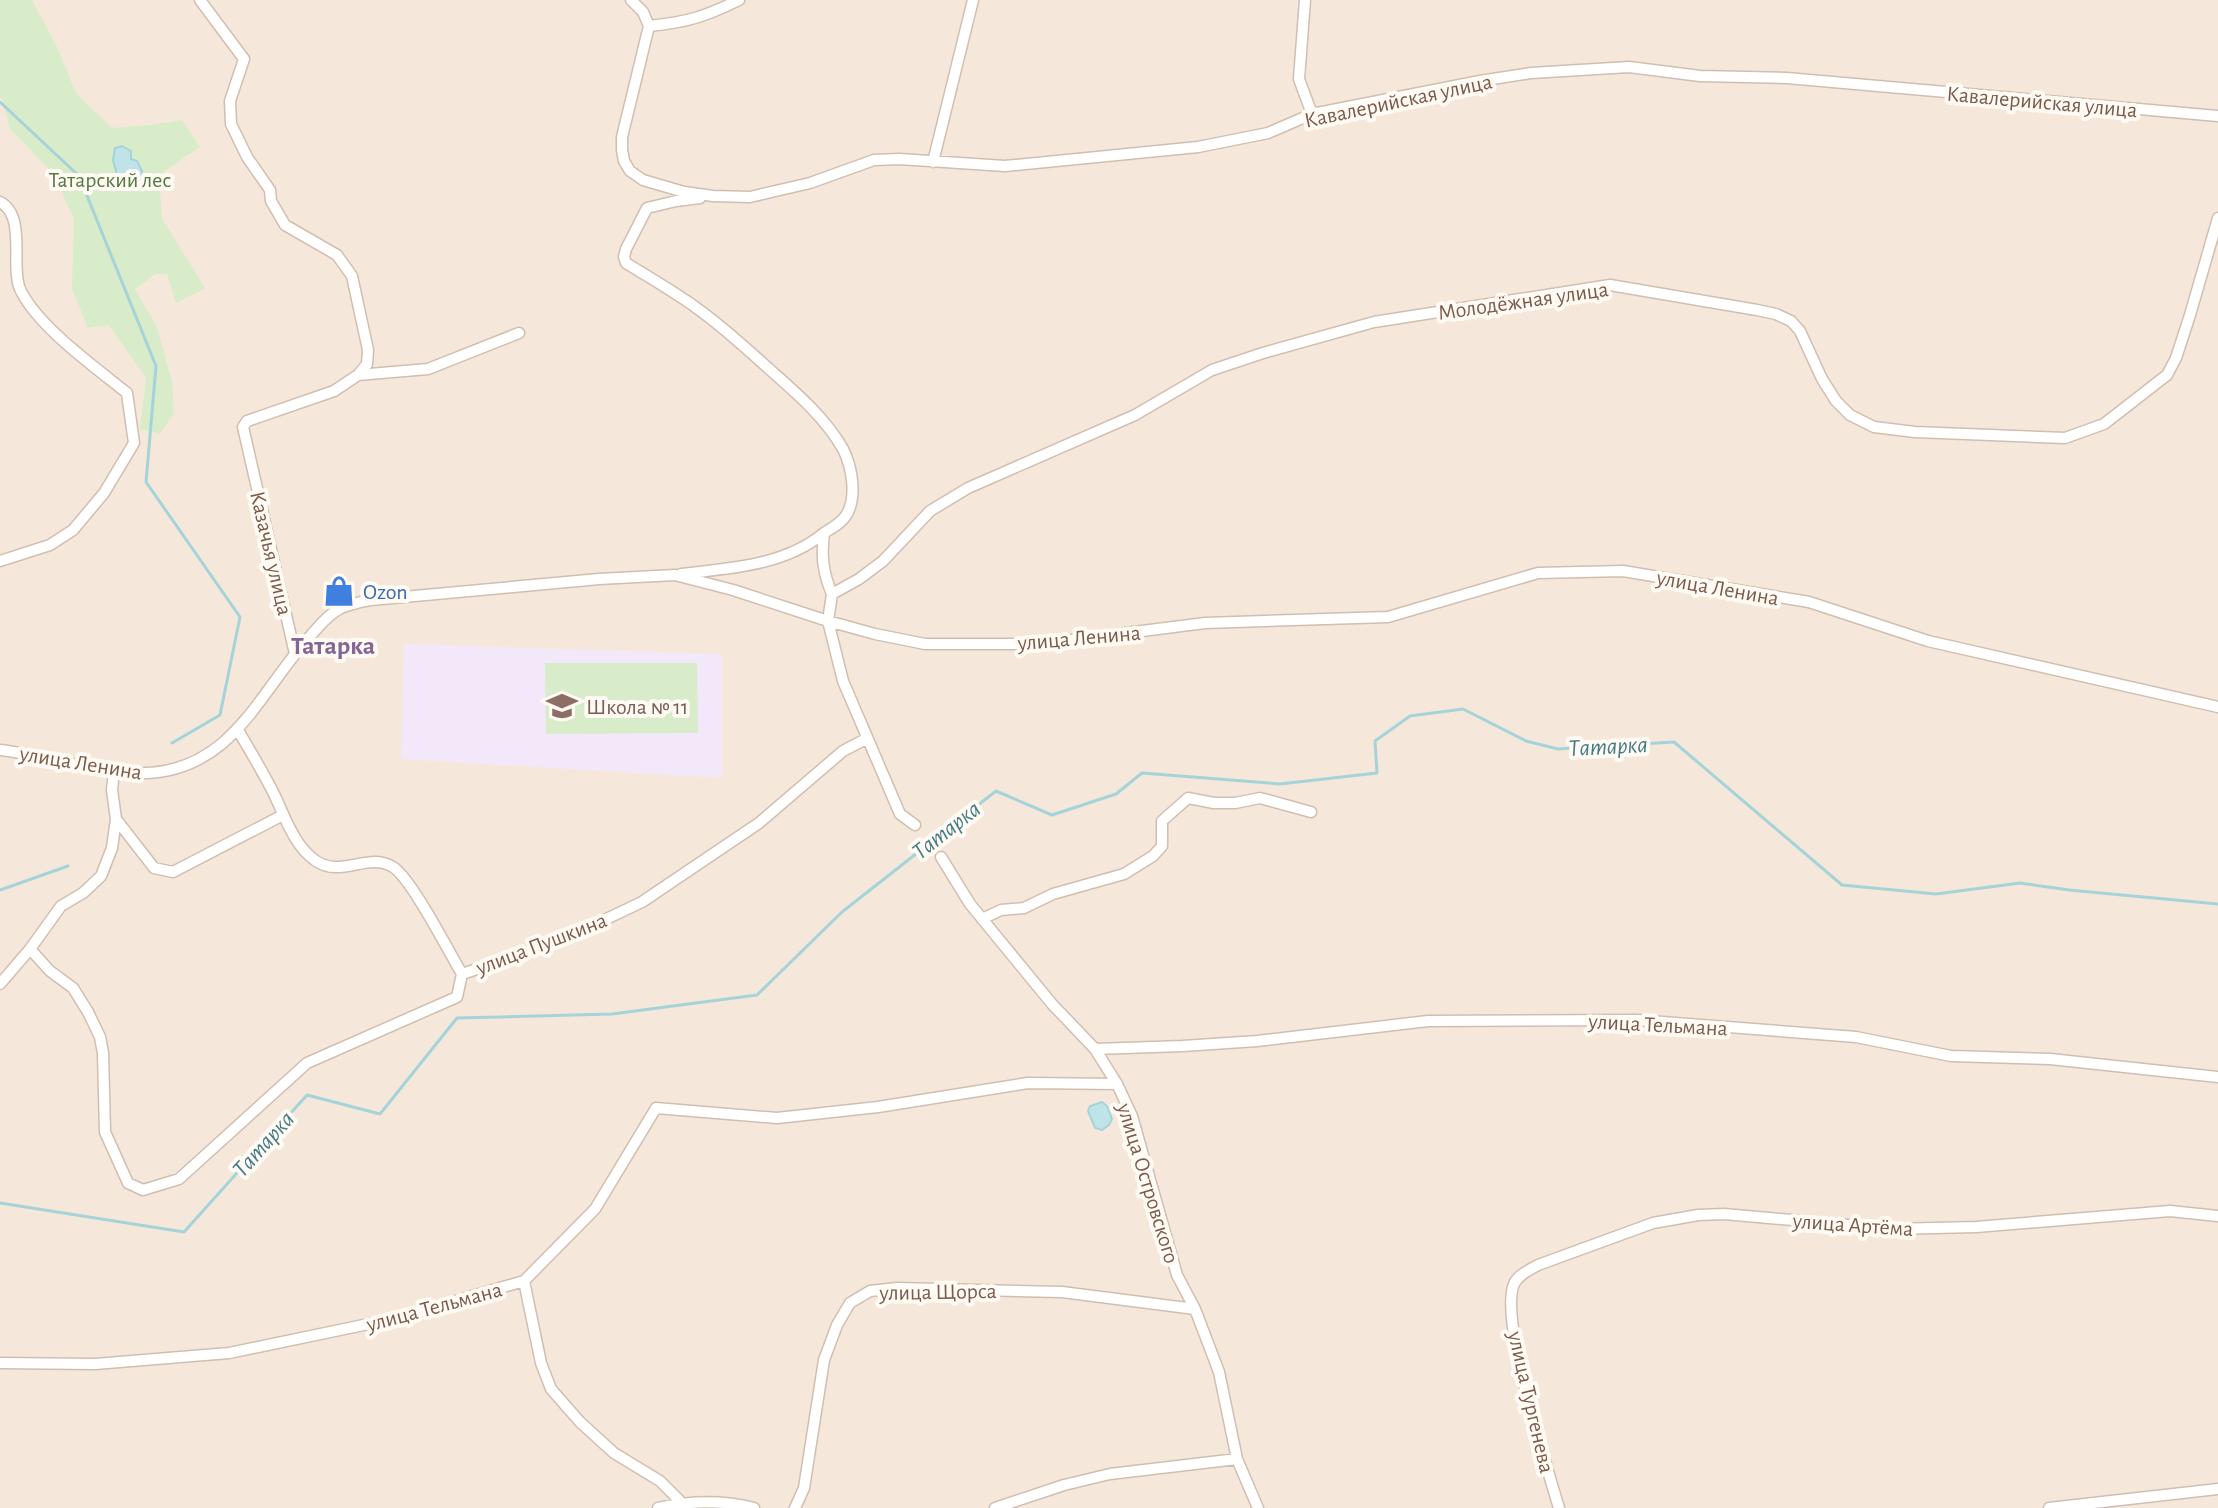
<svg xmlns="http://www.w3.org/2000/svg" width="2218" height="1508" font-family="'Alegreya Sans',sans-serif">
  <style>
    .residential { fill: #f5e8da }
    .education { fill: #f3e8fa }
    .green { fill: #d8ecc9 }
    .water { fill: #bfe3e8; stroke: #a5d3da; stroke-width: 2 }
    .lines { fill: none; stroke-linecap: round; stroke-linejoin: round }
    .stream { stroke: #a5d3da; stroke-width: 3 }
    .minor-casing { stroke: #d1beb0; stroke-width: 13 }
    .minor { stroke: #fff; stroke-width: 10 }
    .labels { text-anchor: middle; stroke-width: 8; stroke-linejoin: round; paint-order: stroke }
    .street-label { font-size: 22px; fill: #7a5c4d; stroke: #fffaf3 }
    .park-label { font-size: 22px; fill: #537a41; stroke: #fffaf3 }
    .shop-label { font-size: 22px; fill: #366cbe; stroke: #fffaf3; text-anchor: start }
    .education-label { font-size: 22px; fill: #785e54; stroke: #fffaf3; text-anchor: start }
    .water-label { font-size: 24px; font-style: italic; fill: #437c86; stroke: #fffaf3 }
    .quarter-label { font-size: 26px; font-weight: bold; fill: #846695; stroke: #fffaf3 }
  </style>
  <rect width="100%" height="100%" fill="#fdf6ec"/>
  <path class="residential" d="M0 0H2218V1508H0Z"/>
  <path class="education" d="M404 644 722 654V778L401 759Z"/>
  <path class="green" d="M0 0H32L58 49 76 93 112 128 150 125 182 120 200 147 159 175 162 219 205 288 176 303 167 274H155L135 289 157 327 172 382 174 413 160 434 140 429 146 378 109 325 88 328 72 289 74 219 53 173 10 129 2 98H0Z
    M545 663H697L698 733 546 734Z"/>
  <path class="water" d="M122 146 131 151V159L137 161 142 171 141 178C132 185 128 185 118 179L113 160 115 148Z
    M1102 1102 1107 1106 1112 1119 1109 1125 1102 1130 1095 1128 1088 1111 1090 1106Z"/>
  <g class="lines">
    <path class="stream" d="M0 102 79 176 156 366 146 482 240 617 220 715 172 743
      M0 890 68 866
      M0 1203 184 1232 307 1095 380 1114 457 1018 612 1014 757 995 842 912 996 791 1052 815 1116 794 1142 773 1280 784 1377 773 1375 741 1410 716 1463 709 1526 741 1558 749 1674 742 1842 885 1936 894 2020 883 2069 890 2218 904"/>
    <defs>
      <path id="minor" d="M200 0 244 59 230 101 231 124 247 157 270 190 271 201 285 225 337 255 352 276 368 350 367 364 358 375
        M631 0 643 12 649 26 622 137V150L624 161 630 171 643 180 684 192 713 196 750 197 810 183 874 160 899 159 1005 166 1198 147 1268 133 1312 114 1480 81 1531 73 1629 67 1700 76 1787 78 2218 116
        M1305 0 1299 79 1312 114
        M649 26C688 22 704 17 739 0
        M933 162 973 0
        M700 198 676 201 647 208 626 249 624 257 626 263C650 278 675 292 698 309 723 327 746 348 768 368 795 392 825 417 843 449 852 467 857 496 847 514 842 523 832 528 824 533 821 556 823 573 832 594
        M0 202C27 216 10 266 20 289 37 326 95 367 127 393L134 443 104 493 73 530 50 545 0 561
        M681 574C730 568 784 566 824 533
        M295 654 243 427 247 421 334 391 358 375 428 369 519 333
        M238 730C250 751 263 772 274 794 285 817 294 846 316 861 335 874 355 862 375 862 381 862 388 864 393 867 411 878 449 952 462 974
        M0 750C45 755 101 775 146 773 230 770 258 696 305 642 316 630 327 615 341 608 350 604 361 602 371 600L599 579 675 575 733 590 828 621 875 634 925 644H1039L1205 623 1388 617 1538 573 1623 571 1809 602 1928 641 2218 707
        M116 819 154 868 173 872 283 815
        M915 825 900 814 843 681 828 621 832 594 859 579 883 561 930 511 968 488 1135 415 1212 370 1263 353 1374 322 1610 285 1757 310 1776 314 1791 321 1800 331 1822 379 1836 401 1850 415 1874 427 1915 432 2065 438 2104 424 2167 375 2176 358 2190 315 2218 218
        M941 857 970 904 1052 1004 1095 1049 1117 1084 1132 1116 1177 1275 1195 1309 1219 1372 1237 1459 1258 1508
        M982 919 1001 910 1024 908 1053 894 1124 874 1153 856 1162 846V821L1188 798 1214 803H1235L1260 798 1311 812
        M30 949 50 971 73 988 88 1012 100 1037 103 1053 105 1132 128 1183 143 1190 179 1179 307 1063 457 997 462 974 562 940 642 902 759 823 843 751 866 739
        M0 984 30 949 61 906 83 893 101 876 112 848 116 819 112 790 114 771
        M1095 1049 1183 1046 1257 1041 1428 1021 1637 1020 1856 1037 1951 1056 2050 1059 2218 1077
        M524 1281 541 1363 551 1389 580 1422 614 1453 660 1481 682 1503
        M0 1363 95 1364 229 1353 397 1318 524 1281 595 1209 656 1108 777 1118 878 1107 1028 1083 1117 1084
        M658 1508C689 1501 723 1500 754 1508
        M795 1508 804 1488 824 1360 837 1325 850 1303 870 1291 897 1288 1062 1292 1195 1309
        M995 1508 1064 1485 1110 1474 1237 1459
        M1559 1508C1547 1467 1499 1318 1514 1284 1518 1275 1529 1270 1538 1265L1653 1223 1698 1215 1724 1214 1893 1229 1976 1227 2170 1211 2218 1216
        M2049 1508 2218 1489"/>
    </defs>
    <use href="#minor" class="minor-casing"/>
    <use href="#minor" class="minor"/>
  </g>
  <defs>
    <symbol id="shop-bare" viewBox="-9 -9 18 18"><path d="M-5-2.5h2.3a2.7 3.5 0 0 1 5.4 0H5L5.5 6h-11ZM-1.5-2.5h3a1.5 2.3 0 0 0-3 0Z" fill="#3f7fe0" stroke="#fffaf3" stroke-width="2.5" paint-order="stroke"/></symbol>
    <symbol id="school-bare" viewBox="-9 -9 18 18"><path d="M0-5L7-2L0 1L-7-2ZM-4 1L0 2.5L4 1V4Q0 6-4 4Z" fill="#8d6e63" stroke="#fffaf3" stroke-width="2.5" paint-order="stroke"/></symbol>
  </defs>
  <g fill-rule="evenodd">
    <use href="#shop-bare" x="317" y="569" width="44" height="44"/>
    <use href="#school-bare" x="540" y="684" width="44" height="44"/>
  </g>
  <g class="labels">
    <g class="street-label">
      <text transform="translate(1398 100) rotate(-12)" y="8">Кавалерийская улица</text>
      <text transform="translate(2042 101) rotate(5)" y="8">Кавалерийская улица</text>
      <text transform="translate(1523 300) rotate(-8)" y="8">Молодёжная улица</text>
      <text transform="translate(272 553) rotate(77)" y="8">Казачья улица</text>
      <text transform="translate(1718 587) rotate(10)" y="8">улица Ленина</text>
      <text transform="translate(1079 637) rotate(-5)" y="8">улица Ленина</text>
      <text transform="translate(81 762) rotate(9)" y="8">улица Ленина</text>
      <text transform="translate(541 943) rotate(-21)" y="8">улица Пушкина</text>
      <text transform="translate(1658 1024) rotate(3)" y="8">улица Тельмана</text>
      <text transform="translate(1149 1183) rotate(73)" y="8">улица Островского</text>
      <text transform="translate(1853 1224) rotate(4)" y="8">улица Артёма</text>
      <text transform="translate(938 1291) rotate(-1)" y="8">улица Щорса</text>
      <text transform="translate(434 1306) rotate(-15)" y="8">улица Тельмана</text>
      <text transform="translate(1532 1402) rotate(77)" y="8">улица Тургенева</text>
    </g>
    <g class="park-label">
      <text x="110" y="187">Татарский лес</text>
    </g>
    <g class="shop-label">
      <text x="363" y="599">Ozon</text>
    </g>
    <g class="education-label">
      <text x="586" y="714">Школа № 11</text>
    </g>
    <g class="water-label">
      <text transform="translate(1608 746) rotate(-3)" y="8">Татарка</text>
      <text transform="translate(946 830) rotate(-38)" y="8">Татарка</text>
      <text transform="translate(263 1144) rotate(-48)" y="8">Татарка</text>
    </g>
    <g class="quarter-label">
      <text x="333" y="654">Татарка</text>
    </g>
  </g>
</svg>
